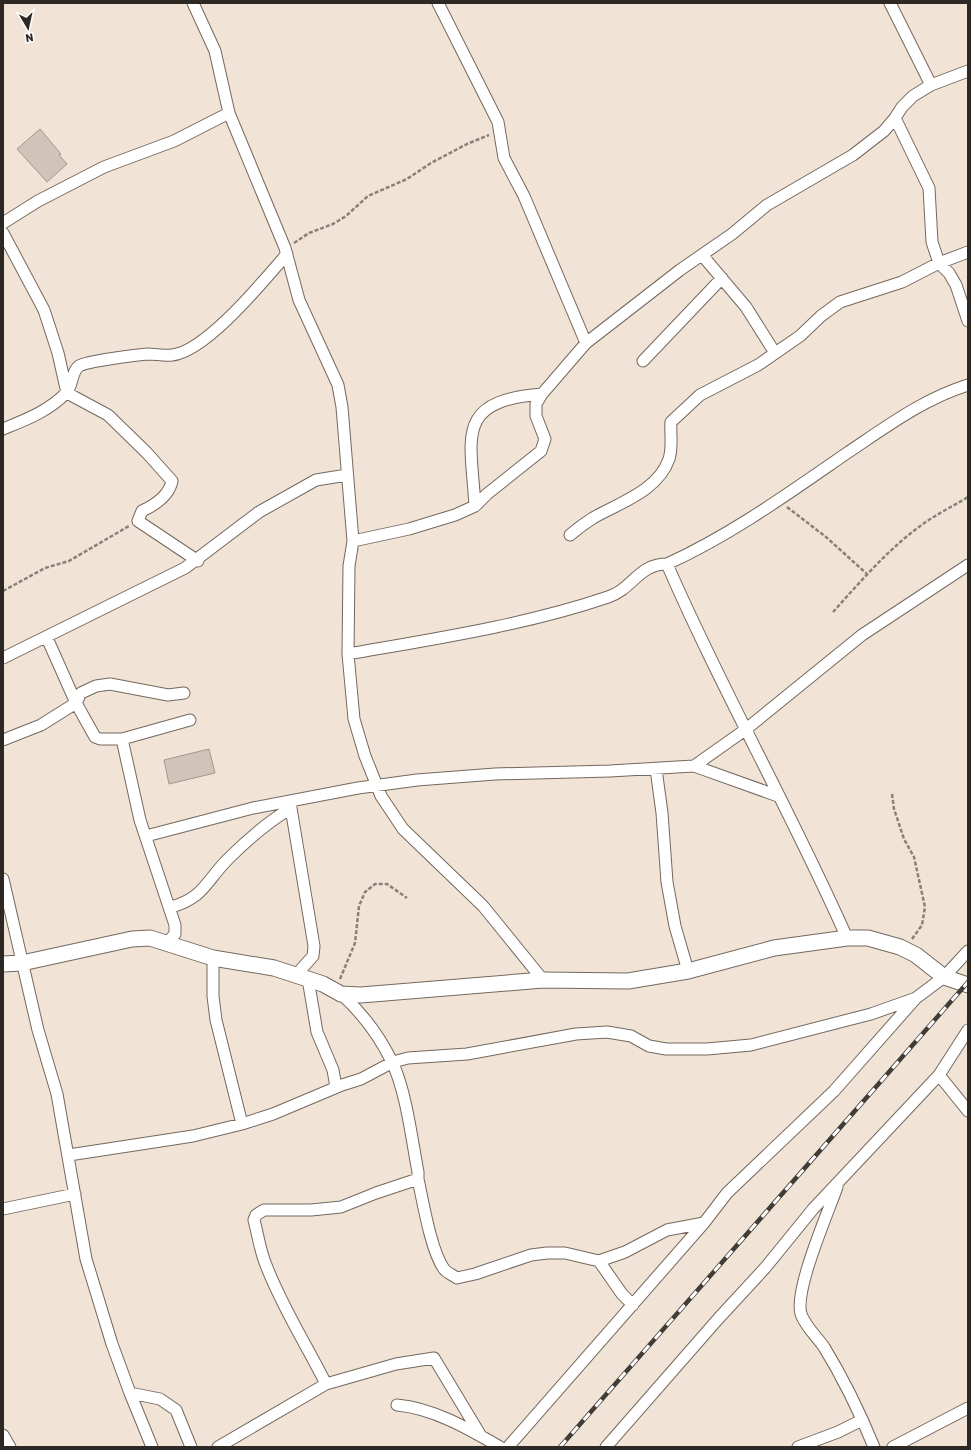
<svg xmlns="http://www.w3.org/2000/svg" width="971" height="1450" font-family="Rubik,sans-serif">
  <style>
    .building { fill: #d0c3b7; stroke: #a3978c }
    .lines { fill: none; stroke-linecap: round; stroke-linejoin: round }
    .street-casing { stroke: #74685e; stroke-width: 13 }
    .secondary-casing { stroke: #74685e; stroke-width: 17 }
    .path { stroke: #898178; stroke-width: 2.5; stroke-dasharray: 4 2; stroke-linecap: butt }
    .street { stroke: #fff; stroke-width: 11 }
    .secondary { stroke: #fff; stroke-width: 15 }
    .rail-casing { stroke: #423c37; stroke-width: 4.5 }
    .rail { stroke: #fff; stroke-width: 3; stroke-dasharray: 9; stroke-linecap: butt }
  </style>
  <rect width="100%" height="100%" fill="#f1e4d7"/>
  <path class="building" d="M40 129 61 154 59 155 67 164 47 182 17 149Z
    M209 749 215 773 169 784 164 760Z"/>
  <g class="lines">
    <defs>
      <path id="street" d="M193 3 215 51 229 113 285 248 299 300 338 385 342 407 353 541 349 566 348 654 354 719 365 756 381 796 403 829 483 906 543 980
        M438 3 498 122 504 158 524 196 586 343
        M890 3 931 85
        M895 118 929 188 932 242 939 263 949 273 956 285 968 321
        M3 223 38 201 104 167 174 141 229 113
        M3 233 44 310 58 353 67 393 108 415 147 453 172 481C169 496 155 505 142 511L138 521 198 561
        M702 255 746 307 775 353
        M643 361 722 278
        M3 429C25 420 49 411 66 393 73 386 71 372 79 366 87 361 137 355 148 354 156 354 164 356 172 355 206 352 265 279 287 254
        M475 506C471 437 454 401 542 394
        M570 535C577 529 585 523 593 518 619 503 658 491 669 459 673 447 670 434 671 422L700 395 758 365 800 336 821 316 840 302 902 282 939 263 968 252
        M353 541 409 529 455 515 475 506 487 494 541 451 545 439 536 416V404L542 394 586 343 680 270 732 234 767 205 853 155 884 131 895 118 902 107 913 96 931 85 968 71
        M47 638 76 703 95 737 100 739H122L140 820 175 925V934L167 943
        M348 654C433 639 526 625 608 597 633 589 638 564 667 564
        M3 658 185 568 259 512 316 480 347 475
        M122 739 190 720
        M3 740 41 725 76 703 81 693 96 686 110 684 168 695 184 693
        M694 766 745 730 862 635 968 565
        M656 769 662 813 667 882 675 926 688 971
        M288 802 291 808 314 946 313 956 296 975
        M146 836 253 808 358 788 417 780 495 774 610 771 694 766 778 796
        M3 879 38 1030 57 1094 86 1259 112 1344 130 1393 152 1447
        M171 907C204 898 206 881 228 859 247 840 268 822 291 808
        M847 938C791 811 722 691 667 564 731 535 789 493 847 453 886 427 923 399 968 385
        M213 958V996L216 1020 242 1124
        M308 979 317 1032 333 1070 336 1087
        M939 1075 968 1111
        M69 1155 193 1136 242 1124 273 1114 342 1085 361 1079 393 1062 408 1058 467 1054 576 1034 607 1032 631 1036 649 1046 666 1049H707L751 1045 871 1014 916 998
        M418 1179C423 1202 431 1251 444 1269 447 1273 453 1275 457 1278L475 1274 531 1255 547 1253H565L599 1261 625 1252 667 1230 704 1223
        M837 1187C828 1213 794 1290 801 1314 805 1326 817 1337 824 1347 843 1378 860 1413 874 1447
        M3 1209 75 1194
        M599 1261 622 1294 633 1305
        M326 1384 396 1364 434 1358 481 1436
        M130 1393 160 1399 176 1410 191 1447
        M397 1405C433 1408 469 1429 500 1447
        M3 1435 10 1447
        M218 1447 326 1384C306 1344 282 1307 266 1265 260 1251 258 1235 254 1220L256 1215 264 1210H311L341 1207 376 1193 418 1179V1172C412 1141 406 1090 392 1062 380 1037 361 1012 341 994
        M508 1447 704 1223 727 1193 834 1091 916 998 944 977 968 951
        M606 1447 718 1319 765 1268 813 1209 939 1075 968 1030
        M798 1447 838 1432 862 1420
        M893 1447 968 1408"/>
      <path id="secondary" d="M3 964 22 963 132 939 150 938 213 958 274 968 323 984 341 994 361 995 543 980 628 981 688 971 774 948 847 938H868L900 947 916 955 944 977 968 985"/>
    </defs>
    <use href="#street" class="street-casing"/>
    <use href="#secondary" class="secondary-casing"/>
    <path class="path" d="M294 243 309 233 333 224 346 216 368 196 407 179 431 163 467 144 489 135
      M787 507 826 537 867 574
      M3 591 45 568 69 561 129 526
      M833 612C861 581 889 548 923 524 937 514 953 506 968 497
      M892 794 894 809 904 839 914 857 925 907 922 925 912 939
      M340 979 355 943 359 906 365 892 375 884H387L407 898"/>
    <use href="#street" class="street"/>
    <use href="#secondary" class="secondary"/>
    <defs>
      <path id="rail" d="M560 1447 968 982"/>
    </defs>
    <use href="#rail" class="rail-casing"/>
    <use href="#rail" class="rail"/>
  </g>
  <rect width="971" height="1450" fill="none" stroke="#2d2824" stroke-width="8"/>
  <g transform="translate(28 28) rotate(171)" stroke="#ffffff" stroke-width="3" paint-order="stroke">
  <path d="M0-3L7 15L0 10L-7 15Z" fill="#2d2824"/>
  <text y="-6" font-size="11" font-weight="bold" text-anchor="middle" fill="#2d2824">N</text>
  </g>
</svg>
